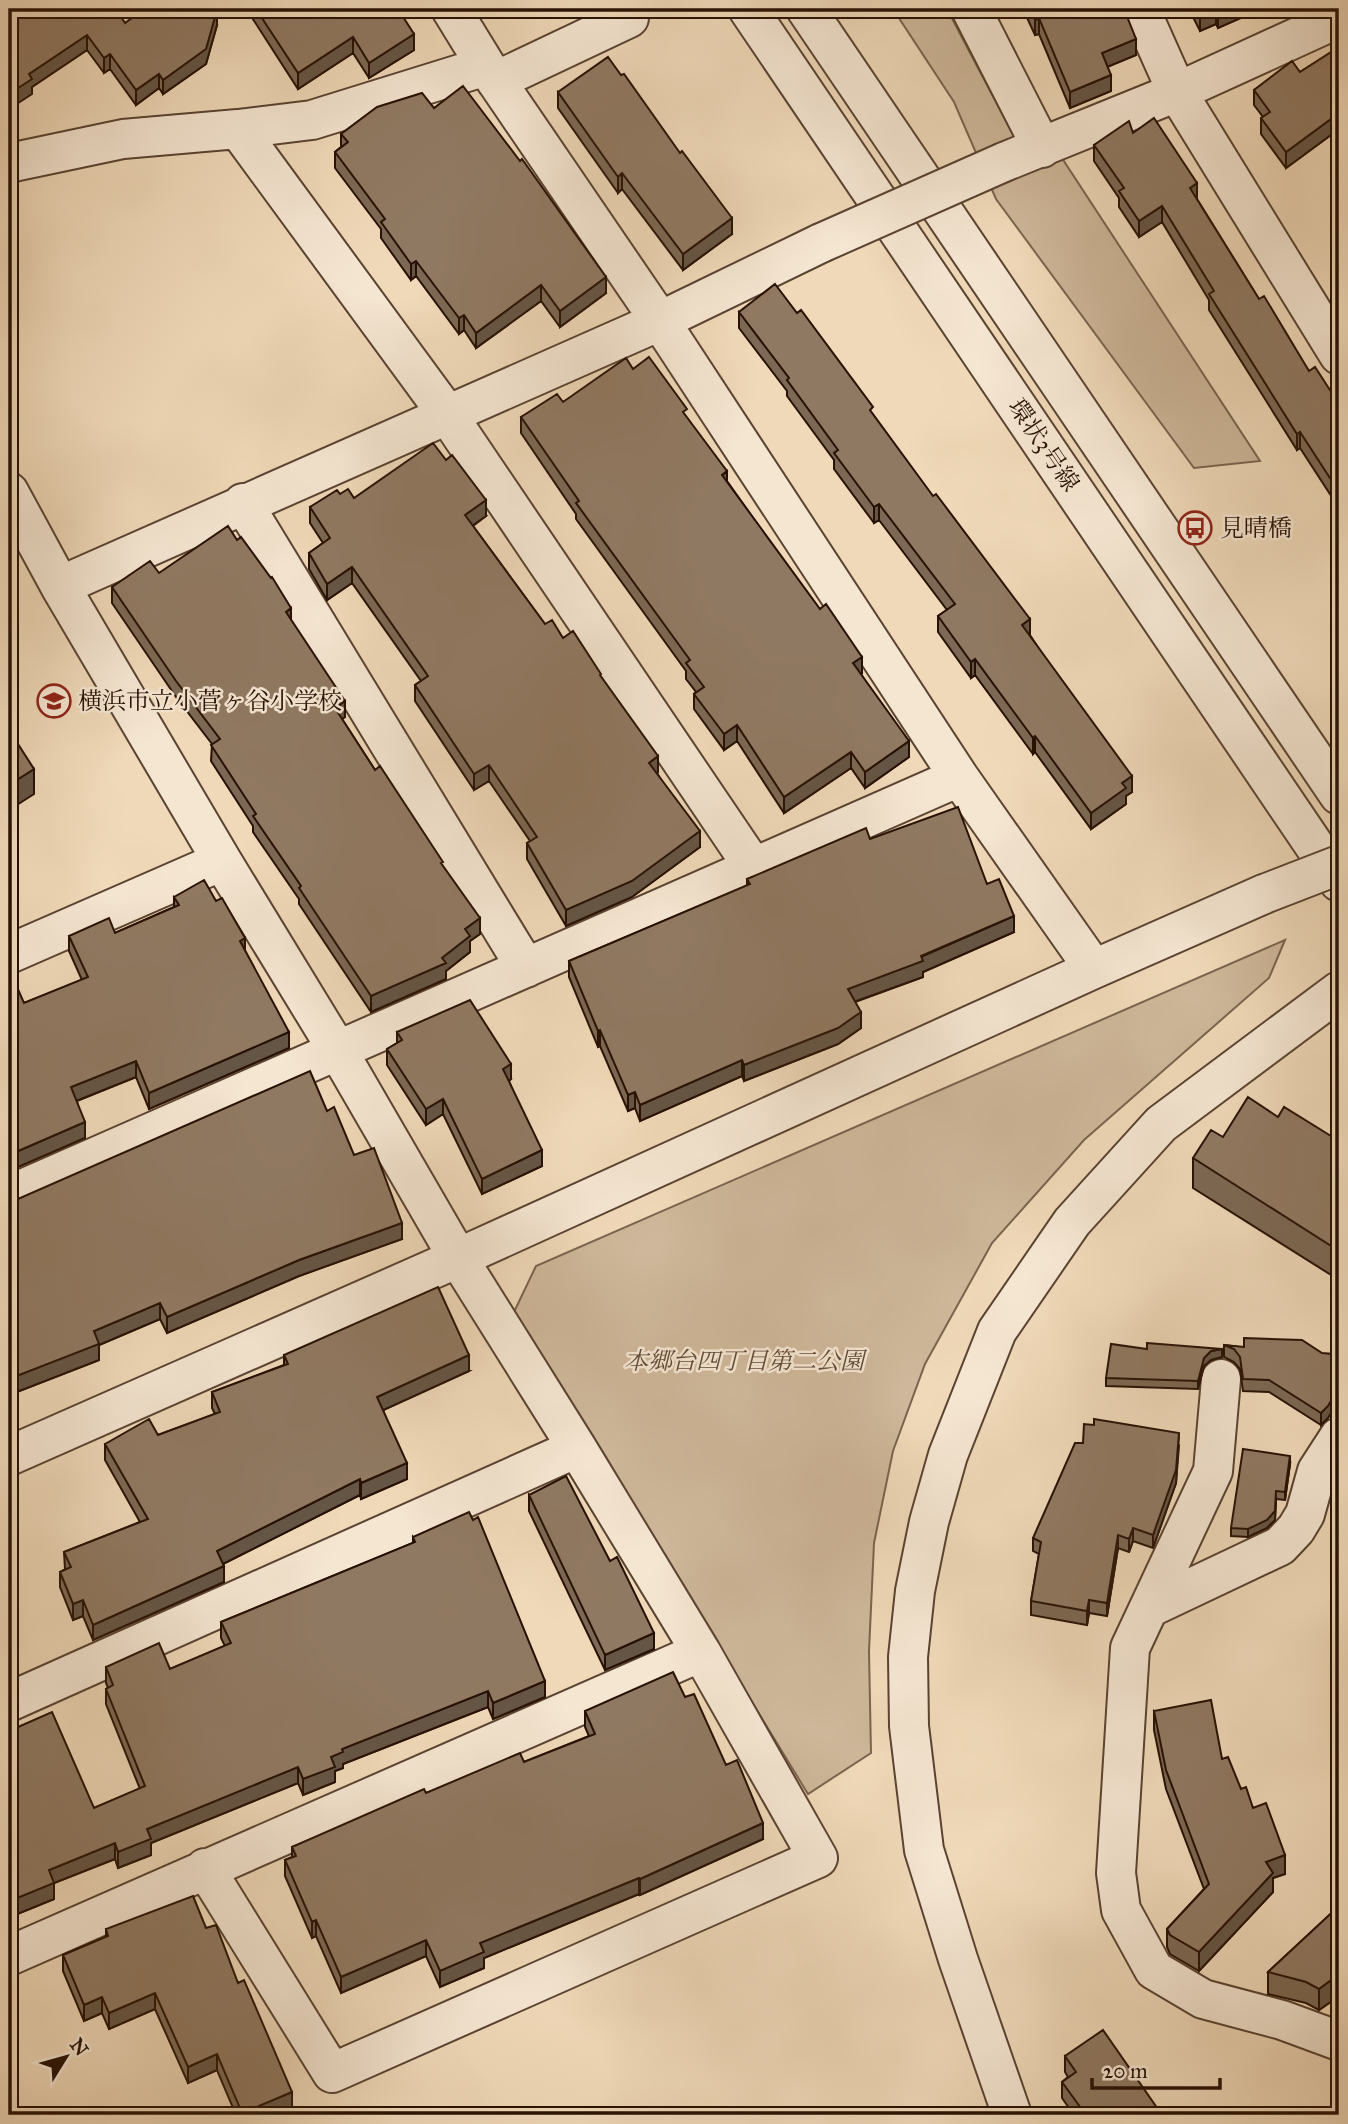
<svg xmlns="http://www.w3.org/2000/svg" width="1348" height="2124" font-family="'IM FELL Great Primer','Noto Serif JP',serif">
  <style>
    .green { fill: #ceb79a; stroke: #7a644f; stroke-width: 2 }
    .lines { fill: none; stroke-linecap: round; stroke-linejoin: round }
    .minor-casing { stroke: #594331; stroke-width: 42 }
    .minor { stroke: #f5e6d2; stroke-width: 38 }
    .minor-bridge-casing { stroke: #594331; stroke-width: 42; stroke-linecap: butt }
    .minor-bridge { stroke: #f5e6d2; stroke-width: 38 }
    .wall { fill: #7c6854; stroke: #271104; stroke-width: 2 }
    .shaded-wall { fill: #655545; stroke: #271104; stroke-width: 2 }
    .building { fill: #907962; stroke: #271104; stroke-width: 2 }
    .labels { text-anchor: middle; stroke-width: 5; stroke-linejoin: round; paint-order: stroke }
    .street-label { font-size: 24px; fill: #271104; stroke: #f5e6d2 }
    .poi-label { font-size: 24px; fill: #271104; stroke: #f5e6d2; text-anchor: start }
    .park-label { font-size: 24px; font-style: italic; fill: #614b38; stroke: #f5e6d2 }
  </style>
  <rect width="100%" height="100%" fill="#f0d9b9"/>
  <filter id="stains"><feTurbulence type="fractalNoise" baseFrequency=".00286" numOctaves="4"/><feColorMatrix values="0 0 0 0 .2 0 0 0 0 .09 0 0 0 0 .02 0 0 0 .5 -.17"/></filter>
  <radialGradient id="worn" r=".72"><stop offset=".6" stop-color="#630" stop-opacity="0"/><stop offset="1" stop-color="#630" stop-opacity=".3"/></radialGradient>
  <path class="green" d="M893 9H947L1026 159 1056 149 1260 461 1194 468 996 199 954 102Z
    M1285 940 1269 978 1084 1140 992 1243 925 1364 893 1451 874 1543 869 1651 871 1753 808 1794 514 1312 536 1266Z"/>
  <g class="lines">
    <defs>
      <path id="minor" d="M451 9 486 66 660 321 959 777 1094 969
        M748 9 1339 882
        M806 9 1339 795
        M971 9 1042 148
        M1140 9 1177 92 1339 355
        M496 81 629 18
        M238 129 447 414 754 868
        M1004 162 1177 92 1339 18
        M9 163 123 139 238 129 312 120 486 66
        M9 492 60 586 222 861 338 1051 458 1258 577 1448 701 1652 818 1858 332 2073 205 1868
        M243 503 526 968
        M60 586 660 321 821 243
        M9 954 222 861
        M9 1195 959 777
        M1221 1379 1213 1471 1130 1648 1116 1873 1121 1910 1154 1970 1203 1999 1282 2020 1339 2041
        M9 1456 458 1258 1094 969 1264 894
        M1149 1608 1280 1546 1296 1529 1305 1514 1317 1471 1339 1437
        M9 1702 577 1448
        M9 1956 701 1652
        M1012 2115 958 1959 924 1850 909 1726 908 1657 915 1591 929 1522 948 1455 997 1331 1072 1222 1161 1124 1339 991"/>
    </defs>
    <use href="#minor" class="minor-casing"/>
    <use href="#minor" class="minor"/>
    <defs>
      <path id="minor-bridge" d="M821 243 1004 162
        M1264 894 1339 865"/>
    </defs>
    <use href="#minor-bridge" class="minor-bridge-casing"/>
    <use href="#minor-bridge" class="minor-bridge"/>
  </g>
  <path class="wall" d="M9 9 125 23 217 25 206 64 163 94 159 88 136 105 110 69 104 73 87 50 32 87V94Z
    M249 9H398L414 50 369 78 353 53 298 89 249 13Z
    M1023 9H1124L1136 55 1107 67 1111 91 1070 108 1039 34 1035 35Z
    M1189 9H1261L1218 28 1216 24 1200 31Z
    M1339 47V129L1286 168 1261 134V118L1263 117 1254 105V90L1300 72Z
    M558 92 732 234 683 270 622 189 618 193 558 108Z
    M434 108 606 293 560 327 541 301 476 348 464 330 459 334 416 276 411 280 381 238V229L335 168V152L341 147V134Z
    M1133 133 1197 199 1259 299 1309 371 1339 404V508L1300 448 1297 450 1209 310V300L1162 222 1139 237 1119 207V198L1094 161V145Z
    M739 312 873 415 1030 635 1132 792 1126 796V804L1091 829 1035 752 1033 754 975 675 971 678 938 632V616L947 610 879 520 874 523 834 469V460L787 396V391L739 328Z
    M633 369 687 418 727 481 862 673 861 674 909 757 865 788 851 768 784 813 737 741 724 750 694 709V694L696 692 686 679V671L576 519V514L521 433V417L563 402Z
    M340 494 354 498 486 516 473 526 545 624 563 638 601 677 658 772 657 773 700 847 632 897 566 926 527 859V843L530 841 489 781 474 790 415 701V685L421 681 352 583 327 600 309 569V553L323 543 310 523V507Z
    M159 573 291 620 345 717 342 719 375 770 443 867 480 934 470 941V952L446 971V979L371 1012 299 904V899L253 832V826L211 761 212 744 176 697 112 603V587Z
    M870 839 987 884 1014 932 923 972V977L855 1002 861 1028 838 1044 744 1081 742 1076 640 1121 635 1108 628 1111 600 1046 598 1047 569 977V961L747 886V879Z
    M174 897 245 951 289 1048 149 1109 136 1077 77 1101 85 1138 24 1003 82 980 69 951V936L115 933 174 907Z
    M397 1032 511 1079 509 1081 542 1166 482 1194 443 1114 426 1125 387 1065V1049L397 1043Z
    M327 1111 354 1155 402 1239 299 1276 167 1333 160 1319 99 1345V1360L9 1395V1200L18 1199Z
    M1278 1117 1339 1141V1280L1193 1188V1158L1223 1137Z
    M1224 1345 1333 1359 1339 1363V1400L1328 1418 1321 1425 1269 1392 1243 1391 1240 1369 1234 1362 1224 1357Z
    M1147 1349 1222 1357 1211 1360 1204 1366 1198 1389 1106 1386V1378Z
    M284 1355 469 1371 383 1410 407 1479 361 1499 360 1495 223 1564 224 1582 93 1640 83 1616 73 1620 60 1587V1572L65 1569 64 1552 140 1522 105 1460V1444L158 1435 215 1414 212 1408V1392L284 1365Z
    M1179 1446 1176 1483 1153 1548 1133 1541 1129 1552 1118 1548 1107 1616 1089 1613 1087 1625 1031 1615V1601L1039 1554 1033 1551V1538Z
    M1290 1464 1285 1500 1276 1499 1275 1520 1267 1528 1248 1537 1231 1536V1528Z
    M529 1495 654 1649 605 1670 529 1511Z
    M413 1537 545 1697 493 1719 488 1707 343 1764V1768L335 1771V1782L303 1795 298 1783 151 1843V1855L118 1868 115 1859 54 1883V1899L10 1917 9 1731 94 1808 140 1789 106 1704V1689L108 1688 106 1683V1667L170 1669 225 1646 221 1638V1622L413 1543Z
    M685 1697 726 1765 763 1839 640 1895 639 1894 484 1958V1968L440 1987 426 1956 341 1993 316 1936 312 1938 285 1876V1860L292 1857V1847L426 1793 524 1762 589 1736 585 1727V1711Z
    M1154 1711 1222 1759 1253 1808 1285 1874 1273 1878V1892L1199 1971 1170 1954 1167 1947V1929L1204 1889 1166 1789 1154 1730Z
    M1339 1906V1996L1319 2010 1306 2003 1268 1994V1972Z
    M206 1928 238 1983 292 2108 274 2115H236L217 2070 188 2083 155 2009 109 2029 102 2013 84 2021 63 1971V1955L106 1937V1929Z
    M1065 2056 1162 2115H1074L1062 2098V2082L1068 2077 1065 2072Z"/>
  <path class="shaded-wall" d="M1214 9H1216V24L1200 31V15Z
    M1226 9H1261L1218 28V12Z
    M217 10V25L206 64 163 94V80Z
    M1039 18V34L1035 35V20Z
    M414 34V50L369 78V63Z
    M87 35V50L32 87V94L9 109V94L29 74Z
    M353 37V53L298 89V73Z
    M1136 39V55L1102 69V53Z
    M110 54V69L104 73V58Z
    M159 74V88L136 105V90Z
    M1111 75V91L1070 108V92Z
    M1339 113V129L1286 168V152Z
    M622 173V189L618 193V177Z
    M1197 183V199L1190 204V188Z
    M1162 206V222L1139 237V221Z
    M732 218V234L683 270V254Z
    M416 261V276L411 280V264Z
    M606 277V293L560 327V311Z
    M541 285V301L476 348V333Z
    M464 315V330L459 334V318Z
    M1300 432V448L1297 450V434Z
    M727 471V487L722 475Z
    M486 500V516L465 531V515Z
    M879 504V520L874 523V507Z
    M352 567V583L327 600V584Z
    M291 608V624L286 612Z
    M1030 619V635L1022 641V625Z
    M862 657V673L853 679V663Z
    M975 659V675L971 678V662Z
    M345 701V717L335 724V708Z
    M737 725V741L724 750V734Z
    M1035 736V752L1033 754V738Z
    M909 741V757L865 788V772Z
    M851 752V768L784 813V797Z
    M658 756V772L649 779V763Z
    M489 765V781L474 790V774Z
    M34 769V794L9 810V785Z
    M1132 776V792L1126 796V804L1091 829V813L1122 783Z
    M700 831V847L632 897 566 926V910Z
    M1014 916V932L923 972V977L848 1004V989Z
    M480 918V934L470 941V952L446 971V979L371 1012V996L442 958 465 929Z
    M245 938V954L240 941Z
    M861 1012V1028L838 1044 744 1081V1065Z
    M600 1030V1046L598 1047V1031Z
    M289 1032V1048L149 1109V1093Z
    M742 1060V1076L640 1121V1105Z
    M136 1061V1077L71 1103V1087Z
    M511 1064V1079L503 1085V1069Z
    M635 1092V1108L628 1111V1095Z
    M443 1099V1114L426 1125V1109Z
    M85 1122V1138L9 1171V1155Z
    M542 1150V1166L482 1194V1179Z
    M402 1223V1239L299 1276 167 1333V1317L299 1260Z
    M160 1303V1319L99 1345V1360L9 1395V1379L94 1331Z
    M1222 1349V1357L1211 1360 1204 1366 1198 1389V1381L1204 1358 1211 1351Z
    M469 1355V1371L377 1413V1397Z
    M1339 1387V1400L1328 1418 1321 1425V1413Z
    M1179 1433 1176 1483 1153 1548V1535Z
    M1290 1456V1464L1285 1500V1492Z
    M407 1463V1479L361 1499V1483Z
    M360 1479V1495L217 1567V1551Z
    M1276 1499 1275 1520 1267 1528 1248 1537V1529Z
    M1133 1528V1541L1129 1552V1539Z
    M1118 1535V1548L1107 1616V1603Z
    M224 1566V1582L93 1640V1625Z
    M83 1600V1616L73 1620V1604Z
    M1089 1600V1613L1087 1625V1611Z
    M654 1633V1649L605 1670V1655Z
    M14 1652V1668L9 1670V1654Z
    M545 1681V1697L493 1719V1703Z
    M488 1691V1707L343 1764V1768L335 1771V1782L303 1795V1779L342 1749Z
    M298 1767V1783L151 1843V1855L118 1868V1852L147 1829Z
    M763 1823V1839L640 1895V1879Z
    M115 1843V1859L54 1883V1899L10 1917V1901L49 1870Z
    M1285 1855V1874L1273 1878V1892L1199 1971V1952L1266 1862Z
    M639 1878V1894L484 1958V1968L440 1987V1971L480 1943Z
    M316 1920V1936L312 1938V1922Z
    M426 1940V1956L341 1993V1977Z
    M1339 1974V1996L1319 2010V1989Z
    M155 1993V2009L109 2029V2013Z
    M102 1997V2013L84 2021V2005Z
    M217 2054V2070L188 2083V2067Z
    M292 2092V2108L274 2115H242V2113Z"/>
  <path class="building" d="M9 9H116L125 23 144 9H212L217 10 206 49 163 80 159 74 136 90 110 54 104 58 87 35 29 74 32 79 9 94Z
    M256 9H398L414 34 369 63 353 37 298 73Z
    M1030 9H1124L1136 39 1102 53 1111 75 1070 92 1039 18 1035 20Z
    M1197 9H1214L1200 15Z
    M1216 9H1226L1218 12Z
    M1339 47V113L1286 152 1261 118 1270 112 1254 90 1292 61 1300 72Z
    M608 57 621 75 624 74 680 153 682 151 732 218 683 254 622 173 618 177 558 92Z
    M463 86 520 161 522 159 606 277 560 311 541 285 476 333 464 315 459 318 416 261 411 264 381 222 385 219 335 152 348 142 341 134 377 107 422 93 434 108Z
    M1154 118 1197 183 1190 188 1259 299 1264 296 1309 371 1315 367 1339 404V492L1300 432 1297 434 1209 294 1214 291 1162 206 1139 221 1119 191 1124 188 1094 145 1129 121 1133 133Z
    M775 284 797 313 801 310 873 407 870 410 933 496 936 494 1030 619 1022 625 1132 776 1122 783 1126 788 1091 813 1035 736 1033 738 975 659 971 662 938 616 955 604 879 504 874 507 834 453 838 450 787 380 789 378 739 312Z
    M649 357 687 409 683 412 727 471 722 475 820 609 826 604 862 657 853 663 909 741 865 772 851 752 784 797 737 725 724 734 694 694 704 687 686 663 690 660 576 503 579 501 521 417 557 394 563 402 626 358 633 369Z
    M433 443 446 460 452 455 486 500 465 515 545 624 552 620 563 638 573 631 601 674 600 675 658 756 649 763 700 831 632 881 566 910 527 843 537 837 489 765 474 774 415 685 428 676 352 567 327 584 309 553 330 538 310 507 337 490 340 494 348 489 354 498Z
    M228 526 237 540 241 537 271 578 272 577 291 608 286 612 345 701 335 708 375 770 380 766 443 862 441 863 480 918 465 929 470 936 442 958 446 963 371 996 299 888 301 886 253 816 256 814 211 745 220 739 176 681 112 587 150 561 159 573Z
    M9 730 34 769 9 785Z
    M958 807 987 884 999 879 1014 916 921 956 923 961 848 989 861 1012 838 1028 744 1065 742 1060 640 1105 635 1092 628 1095 600 1030 598 1031 569 961 750 884 747 879 866 828 870 839Z
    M204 880 216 901 222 898 245 938 240 941 289 1032 149 1093 136 1061 71 1087 85 1122 9 1155V969L24 1003 88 977 69 936 109 918 115 933 179 905 174 897Z
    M470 1000 511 1064 503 1069 542 1150 482 1179 443 1099 426 1109 387 1049 402 1040 397 1032Z
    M310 1071 327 1111 334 1107 354 1155 374 1148 402 1223 299 1260 167 1317 160 1303 94 1331 99 1344 9 1379V1200L18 1199Z
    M1248 1097 1278 1117 1284 1107 1339 1141V1251L1193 1158 1211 1130 1223 1137Z
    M438 1287 469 1355 377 1397 407 1463 361 1483 360 1479 217 1551 224 1566 93 1625 83 1600 73 1604 60 1572 71 1567 64 1552 148 1519 105 1444 149 1419 158 1435 220 1412 212 1392 288 1364 284 1355Z
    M1244 1338 1302 1340 1322 1353 1333 1354V1359L1339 1363V1387L1328 1406 1321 1413 1269 1380 1243 1379 1240 1357 1234 1349 1224 1345 1244 1347Z
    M1147 1343 1222 1349 1211 1351 1204 1358 1198 1381 1106 1378 1111 1344 1147 1349Z
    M1094 1419 1179 1433 1176 1470 1153 1535 1133 1528 1129 1539 1118 1535 1107 1603 1089 1600 1087 1611 1031 1601 1041 1542 1033 1538 1075 1443H1083L1084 1424 1094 1425Z
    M1243 1449 1290 1456 1285 1492 1276 1491 1275 1511 1267 1520 1248 1529 1231 1528Z
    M566 1476 610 1561 617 1557 654 1633 605 1655 529 1495Z
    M469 1512 473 1520 478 1517 545 1681 493 1703 488 1691 342 1749 343 1752 331 1757 335 1767 303 1779 298 1767 147 1829 151 1839 118 1852 115 1843 49 1870 54 1883 10 1901 9 1731 52 1712 94 1808 145 1786 106 1689 113 1685 106 1667 159 1643 170 1669 231 1643 221 1622 415 1542 413 1537Z
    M9 1640 14 1652 9 1654Z
    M673 1672 685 1697 694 1694 726 1765 737 1760 763 1823 640 1879 639 1878 480 1943 484 1952 440 1971 426 1940 341 1977 316 1920 312 1922 285 1860 296 1856 292 1847 424 1789 426 1793 520 1753 524 1762 595 1734 585 1711Z
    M1211 1700 1222 1759 1228 1757 1241 1789 1246 1787 1253 1808 1266 1803 1285 1855 1266 1862 1273 1873 1199 1952 1170 1935 1167 1929 1209 1884 1166 1770 1154 1711Z
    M193 1896 206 1928 216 1925 238 1983 244 1980 292 2092 242 2113 217 2054 188 2067 155 1993 109 2013 102 1997 84 2005 63 1955 108 1936 106 1929Z
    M1339 1906V1974L1319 1989 1306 1982 1268 1972Z
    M1103 2030 1162 2115H1086L1062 2082 1076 2072 1065 2056Z"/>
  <defs>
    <symbol id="bus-ring" viewBox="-11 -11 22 22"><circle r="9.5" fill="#f5e6d2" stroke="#8f2418" stroke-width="1.5"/><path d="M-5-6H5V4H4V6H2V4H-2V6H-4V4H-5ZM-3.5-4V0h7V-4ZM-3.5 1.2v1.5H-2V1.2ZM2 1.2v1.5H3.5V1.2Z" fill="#8f2418"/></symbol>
    <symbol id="school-ring" viewBox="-11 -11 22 22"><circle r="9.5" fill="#f5e6d2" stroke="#8f2418" stroke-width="1.5"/><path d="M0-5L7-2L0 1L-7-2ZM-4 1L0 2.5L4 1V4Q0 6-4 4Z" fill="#8f2418"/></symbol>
  </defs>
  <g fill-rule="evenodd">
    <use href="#bus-ring" x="1176" y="509" width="38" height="38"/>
    <use href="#school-ring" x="35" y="682" width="38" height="38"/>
  </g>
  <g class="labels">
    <g class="street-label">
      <text transform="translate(1044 445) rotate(56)" y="8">環状3号線</text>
    </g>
    <g class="poi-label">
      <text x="1220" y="536">見晴橋</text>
      <text x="78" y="709">横浜市立小菅ヶ谷小学校</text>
    </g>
    <g class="park-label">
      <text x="744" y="1369">本郷台四丁目第二公園</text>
    </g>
  </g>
  <rect width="1348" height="2124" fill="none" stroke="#f0d9b9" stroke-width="35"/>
  <rect x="10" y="10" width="1327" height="2103" fill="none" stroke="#271104" stroke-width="3.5"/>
  <rect x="18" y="18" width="1313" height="2089" fill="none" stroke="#271104" stroke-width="2"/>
  <g transform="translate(66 2057) rotate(53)" stroke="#f5e6d2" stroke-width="5" paint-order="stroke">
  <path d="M0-5L12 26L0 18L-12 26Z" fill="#271104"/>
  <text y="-10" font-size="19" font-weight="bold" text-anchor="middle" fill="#271104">N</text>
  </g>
  <path d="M1092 2078v10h128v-10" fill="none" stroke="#271104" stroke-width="3.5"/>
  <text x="1103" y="2078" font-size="21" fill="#271104" stroke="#f5e6d2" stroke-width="5" paint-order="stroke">20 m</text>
  <rect width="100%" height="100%" filter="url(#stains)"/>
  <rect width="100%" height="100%" fill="url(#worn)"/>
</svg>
